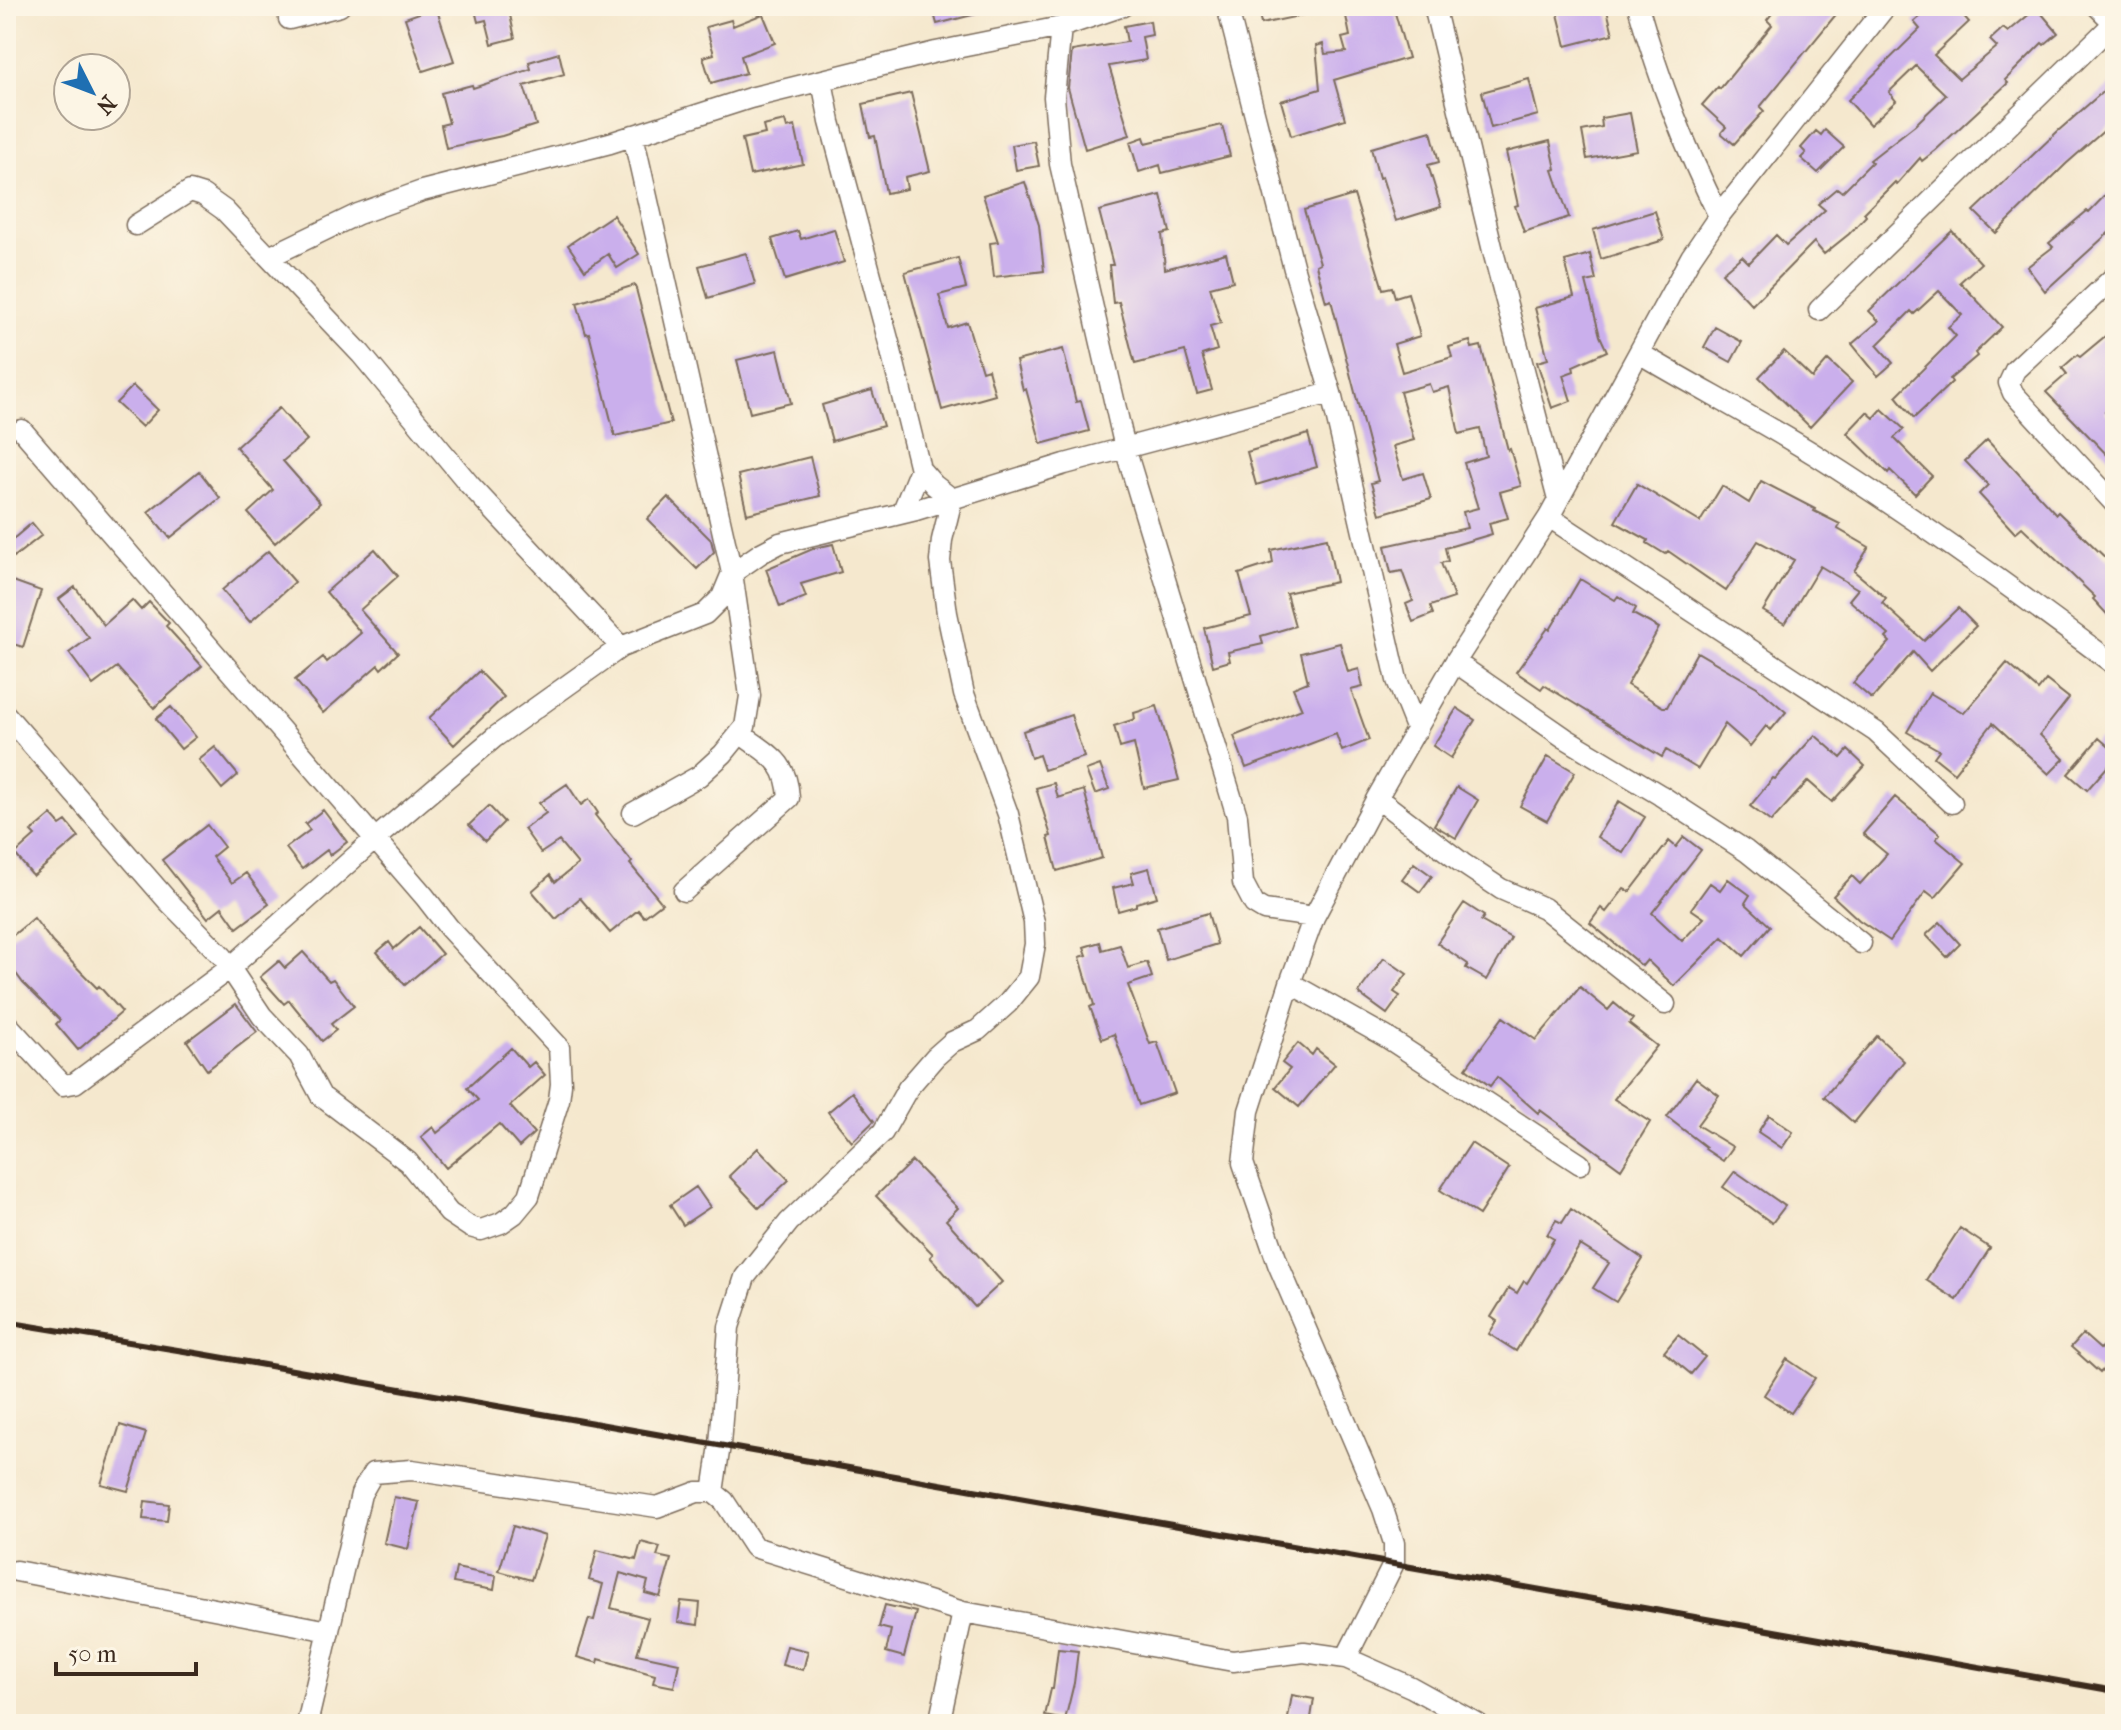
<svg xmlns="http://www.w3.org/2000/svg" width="2121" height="1730" font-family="'IM FELL French Canon',serif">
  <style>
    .building { fill: #caafec }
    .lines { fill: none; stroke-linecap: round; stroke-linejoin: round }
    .minor-casing { stroke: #7c6c5c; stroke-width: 23 }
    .minor { stroke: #fff; stroke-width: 20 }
    .rail { stroke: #3b2a1e; stroke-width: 6 }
  </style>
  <rect width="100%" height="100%" fill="#fcf5e5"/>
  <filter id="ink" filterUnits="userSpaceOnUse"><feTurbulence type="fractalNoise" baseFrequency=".0125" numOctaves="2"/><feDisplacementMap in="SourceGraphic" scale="16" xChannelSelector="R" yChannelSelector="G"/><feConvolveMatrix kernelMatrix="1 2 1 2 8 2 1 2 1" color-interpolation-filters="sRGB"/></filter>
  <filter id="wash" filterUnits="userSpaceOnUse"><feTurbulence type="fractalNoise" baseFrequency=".006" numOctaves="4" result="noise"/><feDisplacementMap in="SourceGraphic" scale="32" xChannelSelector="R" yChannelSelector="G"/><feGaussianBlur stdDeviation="1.8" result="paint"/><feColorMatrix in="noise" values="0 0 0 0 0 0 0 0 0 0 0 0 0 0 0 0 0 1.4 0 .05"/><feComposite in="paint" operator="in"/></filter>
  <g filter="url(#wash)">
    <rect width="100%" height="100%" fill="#f5e8ce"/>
    <g id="blocks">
      <path class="building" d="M474 6H522L523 12 510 15 515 38 492 44 486 20 478 22Z
        M932 6H987L988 11 937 24Z
        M1257 6H1313V13L1261 24Z
        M1344 6H1393L1408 58 1334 80 1345 119 1291 136 1281 101 1320 89 1316 46 1323 44 1325 54 1346 52 1342 38 1350 36Z
        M1556 6H1606L1613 34 1566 46Z
        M1778 6H1843L1760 107 1764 111 1734 144 1721 133 1726 127 1702 105 1718 87 1720 89 1772 25 1767 20Z
        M1933 6H1955L1969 22 1934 55 1959 79 1997 47 1990 40 2003 28 2008 32 2037 8 2058 33 2044 45 2042 43 2005 80 2008 83 1936 150 1922 161 1920 158 1897 184 1895 182 1864 213 1866 216 1849 234 1824 254 1814 242 1752 305 1722 273 1742 256 1749 263 1776 235 1786 245 1825 210 1818 204 1837 188 1842 192 1872 162 1870 160 1915 125 1946 95 1916 66 1889 92 1896 101 1870 125 1848 100 1920 29 1914 22Z
        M436 7 454 61 423 71 405 18Z
        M763 14 775 43 741 56 746 73 711 83 703 57 714 54 706 27 731 20 733 26Z
        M1150 21 1152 35 1142 37 1146 60 1109 66 1130 135 1085 149 1068 88 1072 51 1127 42 1124 26Z
        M559 53 564 74 524 86 536 125 502 136 446 148 441 125 449 123 441 93 472 85 473 88 531 69 529 62Z
        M1529 79 1538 115 1491 128 1482 92Z
        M2115 81V121L2066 164 1996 233 1974 211 2058 131Z
        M911 93 930 171 905 177 907 189 886 193 875 136 870 137 863 104Z
        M1630 113 1637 150 1587 159 1582 131 1602 127 1601 118Z
        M785 121 787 128 795 126 803 164 750 175 742 139 765 134 763 126Z
        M1222 125 1230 156 1162 173 1160 165 1139 172 1130 142 1144 137 1146 143Z
        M1825 130 1844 147 1818 173 1801 158 1806 153 1801 148 1816 131 1821 135Z
        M1431 131 1439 162 1428 165 1441 207 1396 221 1382 177 1379 178 1371 148Z
        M1034 141 1039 166 1016 170 1012 145Z
        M1550 141 1556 169 1553 170 1569 217 1524 232 1515 206 1518 205 1506 152Z
        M1025 182 1039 225 1044 271 994 277 990 243 998 242 983 195Z
        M2115 185V227L2045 291 2027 267 2053 247 2049 243 2087 211 2089 212Z
        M1161 195 1170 232 1162 234 1165 269 1226 253 1233 281 1210 287 1221 323 1210 326 1217 350 1202 355 1212 390 1197 394 1185 351 1135 364 1119 302 1113 303 1109 265H1113L1099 211Z
        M1354 195 1383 289 1392 287 1395 297 1408 293 1420 336 1394 344 1402 372 1452 357 1449 347 1470 341 1472 348 1481 346 1508 450 1510 449 1521 486 1500 492 1508 518 1489 523 1492 534 1445 548 1448 561 1441 563 1454 598 1430 606 1433 614 1413 622 1406 604 1413 601 1402 571 1391 573 1385 546 1467 528 1463 512 1478 508 1464 463 1486 456 1480 429 1459 434 1449 387 1432 392 1429 384 1400 392 1414 440 1393 446 1403 479 1423 473 1431 499 1380 514 1371 483 1378 481 1331 300 1326 302 1316 265 1320 263 1304 210Z
        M1655 211 1664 240 1601 259 1593 230Z
        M613 215 639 254 617 268 608 254 585 270 568 245Z
        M834 229 844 262 785 280 772 239 798 231 801 239Z
        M1952 231 1981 263 1960 282 2002 327 1975 353 1977 356 1950 379 1952 382 1914 418 1896 396 1956 336 1948 327 1962 315 1939 291 1914 314 1911 311 1877 345 1893 363 1878 376 1852 344 1879 321 1869 311Z
        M746 253 755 284 708 298 699 266Z
        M1590 254 1596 280 1586 282 1600 336 1607 351 1573 366 1574 371 1563 375 1571 401 1552 408 1537 362 1548 359 1535 308 1574 297 1565 261Z
        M958 258 966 288 939 295 948 328 967 322 982 371 988 369 995 395 942 410 905 272Z
        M635 285 671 423 615 436 589 333 586 334 577 303Z
        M1715 327 1742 342 1731 362 1704 347Z
        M2115 328V403L2105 412 2115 422V463L2046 392 2067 374 2062 368 2077 355 2080 357Z
        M1063 349 1076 402 1081 401 1089 431 1041 444 1026 389 1023 390 1016 361Z
        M778 350 791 403 750 413 737 360Z
        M1784 351 1812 378 1828 360 1852 382 1810 427 1759 377Z
        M133 386 158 410 142 427 116 403Z
        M872 390 883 426 832 441 822 405Z
        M279 408 307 440 283 461 320 503 275 543 248 513 273 490 236 447Z
        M1882 409 1904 429 1894 438 1932 476 1915 494 1890 470 1888 473 1847 433 1867 412 1874 418Z
        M1308 434 1317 467 1256 485 1247 452Z
        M1987 440 2056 514 2058 512 2115 567V623L2093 599 2095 597 2022 527 2015 533 1979 494 1988 485 1965 461Z
        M810 457 820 496 747 514 738 475Z
        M199 471 220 498 170 538 148 512Z
        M1761 481 1815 509 1814 511 1840 524 1838 529 1869 547 1854 571 1886 598 1882 603 1924 641 1958 608 1976 626 1930 671 1913 652 1872 699 1853 683 1890 642 1886 638 1889 635 1849 600 1858 589 1820 566 1785 624 1763 611 1794 560 1758 541 1726 591 1668 551 1665 554 1647 543 1648 540 1615 522 1637 484 1700 522 1722 486 1749 503Z
        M668 497 711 540 714 552 697 569 647 519Z
        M32 523 42 535 14 557 6 545Z
        M1327 538 1336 582 1286 593 1295 626 1261 636 1263 644 1228 652 1230 661 1213 666 1204 628 1251 616 1239 574 1273 563 1271 550Z
        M833 544 841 572 801 584 806 597 780 607 766 569 815 548Z
        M375 549 398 576 360 610 398 653 381 669 378 665 323 713 295 680 323 657 327 662 361 633 326 592Z
        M268 551 295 582 250 622 222 590Z
        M1580 579 1615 600 1618 596 1636 608 1633 614 1659 628 1627 685 1663 707H1667L1697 652 1757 687 1786 712 1771 730 1766 726 1750 746 1725 724 1698 769 1666 750 1662 757 1544 685 1541 689 1516 672 1548 628 1550 630Z
        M13 581 41 591 23 647 6 642V604Z
        M75 587 104 625 132 600 141 610 149 602 169 623 166 626 202 666 154 708 117 667 93 685 69 653 89 638 59 599Z
        M1340 643 1348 672 1359 669 1363 687 1351 690 1369 740 1342 751 1336 734 1246 768 1234 736 1302 709 1293 688 1308 682 1301 653Z
        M2007 663 2038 690 2046 680 2069 698 2040 735 2064 759 2049 774 1993 723 1954 773 1934 757 1939 750 1907 732 1930 693 1964 713Z
        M479 671 504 697 454 745 429 718Z
        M1157 706 1179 780 1144 788 1134 744 1120 748 1114 726 1135 719 1134 713Z
        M171 707 196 737 181 749 156 719Z
        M1457 708 1475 720 1451 758 1433 746Z
        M1071 715 1084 757 1044 770 1039 755 1031 758 1023 731Z
        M1815 735 1841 758 1848 750 1865 766 1832 802 1808 781 1771 822 1750 806 1773 778 1775 779Z
        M2099 738 2115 752V758L2087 790 2068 774Z
        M215 747 238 775 222 789 199 760Z
        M1548 756 1575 772 1547 821 1520 806Z
        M1100 765 1109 789 1095 794 1086 770Z
        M1054 783 1058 798 1084 790 1102 858 1057 871 1048 837 1051 836 1036 788Z
        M567 784 581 805 589 799 598 813 595 815 632 862 630 864 662 903 644 917 638 910 610 933 580 898 556 919 532 891 550 875 555 882 578 864 559 841 541 853 524 829 546 813 539 803Z
        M1457 787 1478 800 1456 838 1434 825Z
        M1895 797 1940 834 1936 839 1965 863 1935 898 1926 891 1890 941 1859 920 1833 896 1852 876 1860 884 1887 854 1863 834Z
        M1619 801 1645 817 1623 853 1597 837Z
        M489 806 504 822 485 841 469 825Z
        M323 810 347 842 330 855 327 850 302 869 286 848 310 830 305 824Z
        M51 815 60 825 66 821 79 837 33 876 15 854 35 836 31 832Z
        M207 825 224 847 212 857 232 883 246 873 269 904 237 928 222 907 208 918 162 860Z
        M1684 837 1701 850 1652 913 1682 941 1704 918 1691 909 1710 883 1720 890 1728 879 1750 895 1745 903 1770 926 1744 956 1723 937 1674 986 1647 960 1642 966 1590 923 1601 908 1606 912 1624 889 1630 892 1669 841 1676 847Z
        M1414 863 1432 876 1420 892 1402 879Z
        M1149 868 1157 897 1136 903V906L1118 911 1113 888 1134 883 1131 873Z
        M1464 903 1484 916 1481 921 1511 938 1487 980 1466 968 1468 964 1437 943Z
        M1208 913 1217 944 1166 960 1157 928Z
        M34 918 53 943 97 988 99 986 122 1012 78 1050 56 1024 60 1020 23 983 6 960V941Z
        M1940 922 1960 944 1947 957 1926 935Z
        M419 927 442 954 405 985 377 952 389 942 394 949Z
        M1100 942 1102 950 1120 945 1128 968 1147 962 1152 977 1128 985 1150 1044 1157 1042 1175 1093 1139 1105 1114 1034 1102 1039 1090 1007 1094 1005 1080 957 1087 955 1084 947Z
        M303 952 329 981 333 979 354 1006 331 1024 336 1030 322 1041 289 1000 284 1004 260 977 279 961 285 968Z
        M1384 958 1407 974 1394 992 1400 996 1387 1014 1358 993Z
        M1580 987 1608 1010 1614 1003 1633 1019 1629 1024 1657 1046 1614 1099 1650 1122 1621 1169 1540 1110 1538 1113 1497 1077 1490 1086 1466 1068 1503 1017 1536 1040Z
        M236 1004 257 1032 207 1070 187 1041Z
        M1877 1036 1904 1061 1854 1123 1824 1097Z
        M1298 1043 1312 1055 1316 1049 1335 1064 1299 1107 1275 1087 1290 1069 1282 1063Z
        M511 1048 528 1067 534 1062 545 1075 510 1106 534 1133 519 1147 499 1124 446 1168 421 1137 433 1127 437 1133 478 1100 467 1088Z
        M1696 1078 1719 1095 1697 1125 1733 1147 1723 1161 1705 1149 1706 1147 1667 1117Z
        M852 1092 874 1121 852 1142 828 1112Z
        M1769 1115 1793 1132 1782 1148 1758 1132Z
        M1471 1143 1509 1168 1479 1215 1440 1190Z
        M758 1148 789 1180 759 1208 729 1176Z
        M912 1161 958 1208 946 1220 1002 1282 975 1307 930 1257 933 1254 876 1196Z
        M1735 1171 1785 1206 1772 1223 1723 1187Z
        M696 1187 710 1207 683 1225 670 1205Z
        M1571 1209 1643 1259 1616 1302 1593 1288 1609 1263 1580 1245 1516 1351 1489 1334 1497 1321 1491 1317 1509 1288 1517 1293 1524 1281 1527 1283 1554 1239 1547 1235 1556 1220 1562 1223Z
        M1960 1228 1990 1248 1957 1300 1926 1280Z
        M2115 1331V1356L2100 1373 2071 1347 2083 1334 2100 1349Z
        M1678 1335 1705 1357 1691 1374 1664 1352Z
        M1787 1359 1815 1378 1791 1413 1764 1395Z
        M120 1425 146 1433 128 1491 101 1484Z
        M394 1497 419 1502 408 1549 384 1543Z
        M145 1501 169 1504 167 1521 143 1519Z
        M513 1526 545 1536 531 1580 499 1571Z
        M641 1542 660 1547 657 1556 671 1559 660 1597 645 1593 648 1581 620 1573 611 1608 648 1618 637 1654 679 1663 674 1687 653 1683 655 1675 599 1659 598 1663 577 1657 589 1619 594 1620 603 1584 589 1580 597 1550 636 1560Z
        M456 1568 496 1576 494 1590 453 1583Z
        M681 1601 700 1603 698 1625 678 1622Z
        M885 1605 916 1612 904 1657 886 1652 891 1630 879 1627Z
        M787 1646 808 1651 803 1670 782 1665Z
        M1058 1649 1078 1651 1074 1683 1065 1720 1045 1716 1051 1689H1053Z
        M1292 1695 1314 1699 1310 1724H1287Z"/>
    </g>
  </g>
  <g filter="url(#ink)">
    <use href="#blocks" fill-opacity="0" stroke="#7c6c5c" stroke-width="2"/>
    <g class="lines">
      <defs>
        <path id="minor" d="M1227 6 1294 269 1331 393 1397 680 1417 730
          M1434 6 1493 251 1558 500
          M1638 6C1660 83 1684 145 1719 216
          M2097 6 2115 24
          M289 19 340 6
          M1061 27 1054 97 1060 164 1125 448 1237 816 1243 883 1254 904 1264 910 1314 917
          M633 135 732 573 750 696 745 727 723 754 699 776 633 813
          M136 225 190 191 203 195 224 210 361 354 469 484 621 647
          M269 257 358 214 422 191 610 143 750 98 936 52 1061 27 1123 6
          M2115 276 2015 370 2009 383 2013 393 2115 504
          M1819 310 2115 22
          M1639 353C1698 388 1759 420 1817 456 1920 521 2018 592 2115 665
          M902 513 920 469
          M1549 517 1876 732 1952 803
          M1455 662 1565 738 1660 795 1746 851 1861 943
          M6 715 167 900 223 957 230 968 375 839 495 737 621 647 705 614 722 597 732 573 761 553 780 543 916 510 1065 464 1331 393
          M1377 798 1462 863 1501 889 1544 908 1665 1004
          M684 891 789 798C787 759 768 755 740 733
          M1290 983 1386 1037 1580 1164
          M6 1023 63 1085 75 1083 230 968 262 1016 299 1055 321 1096 408 1162 449 1213 470 1227 481 1230 501 1223 514 1214 529 1196 559 1100 561 1084 559 1047 449 928 425 897 22 430
          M713 1492 720 1445 729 1327 745 1277 789 1222 883 1132 908 1088 935 1057 952 1042 978 1030 1008 1003 1029 977 1035 944 1034 922 1008 814 964 694 947 613 940 561 942 540 952 499 934 485 920 469 889 343 830 122 822 81
          M16 1571 329 1631
          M1346 1658 1411 1687 1478 1724
          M307 1724 361 1494 373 1473 412 1470 657 1507 697 1492H713L724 1501 754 1547 963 1612
          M939 1724 963 1612 1233 1661 1304 1652 1346 1658 1394 1563V1543L1383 1509 1278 1264 1243 1163 1249 1111 1290 983 1314 917 1377 798 1455 662 1549 517 1691 257 1719 216 1886 6"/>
      </defs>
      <use href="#minor" class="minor-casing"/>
      <use href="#minor" class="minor"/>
      <path class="rail" d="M6 1322 196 1353 2115 1691"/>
    </g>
  </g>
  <rect width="2121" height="1730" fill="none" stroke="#fcf5e5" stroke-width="32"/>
  <g transform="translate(92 92) rotate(132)"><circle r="38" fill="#fcf5e5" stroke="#afa495" stroke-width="2"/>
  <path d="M0-6L14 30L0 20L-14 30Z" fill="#1f6fb2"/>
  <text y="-12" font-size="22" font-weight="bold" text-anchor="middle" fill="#3b2a1e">N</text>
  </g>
  <path d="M56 1662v12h140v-12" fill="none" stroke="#3b2a1e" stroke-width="4"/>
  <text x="68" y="1662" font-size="24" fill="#3b2a1e" stroke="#fcf5e5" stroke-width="6" paint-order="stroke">50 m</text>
</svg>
